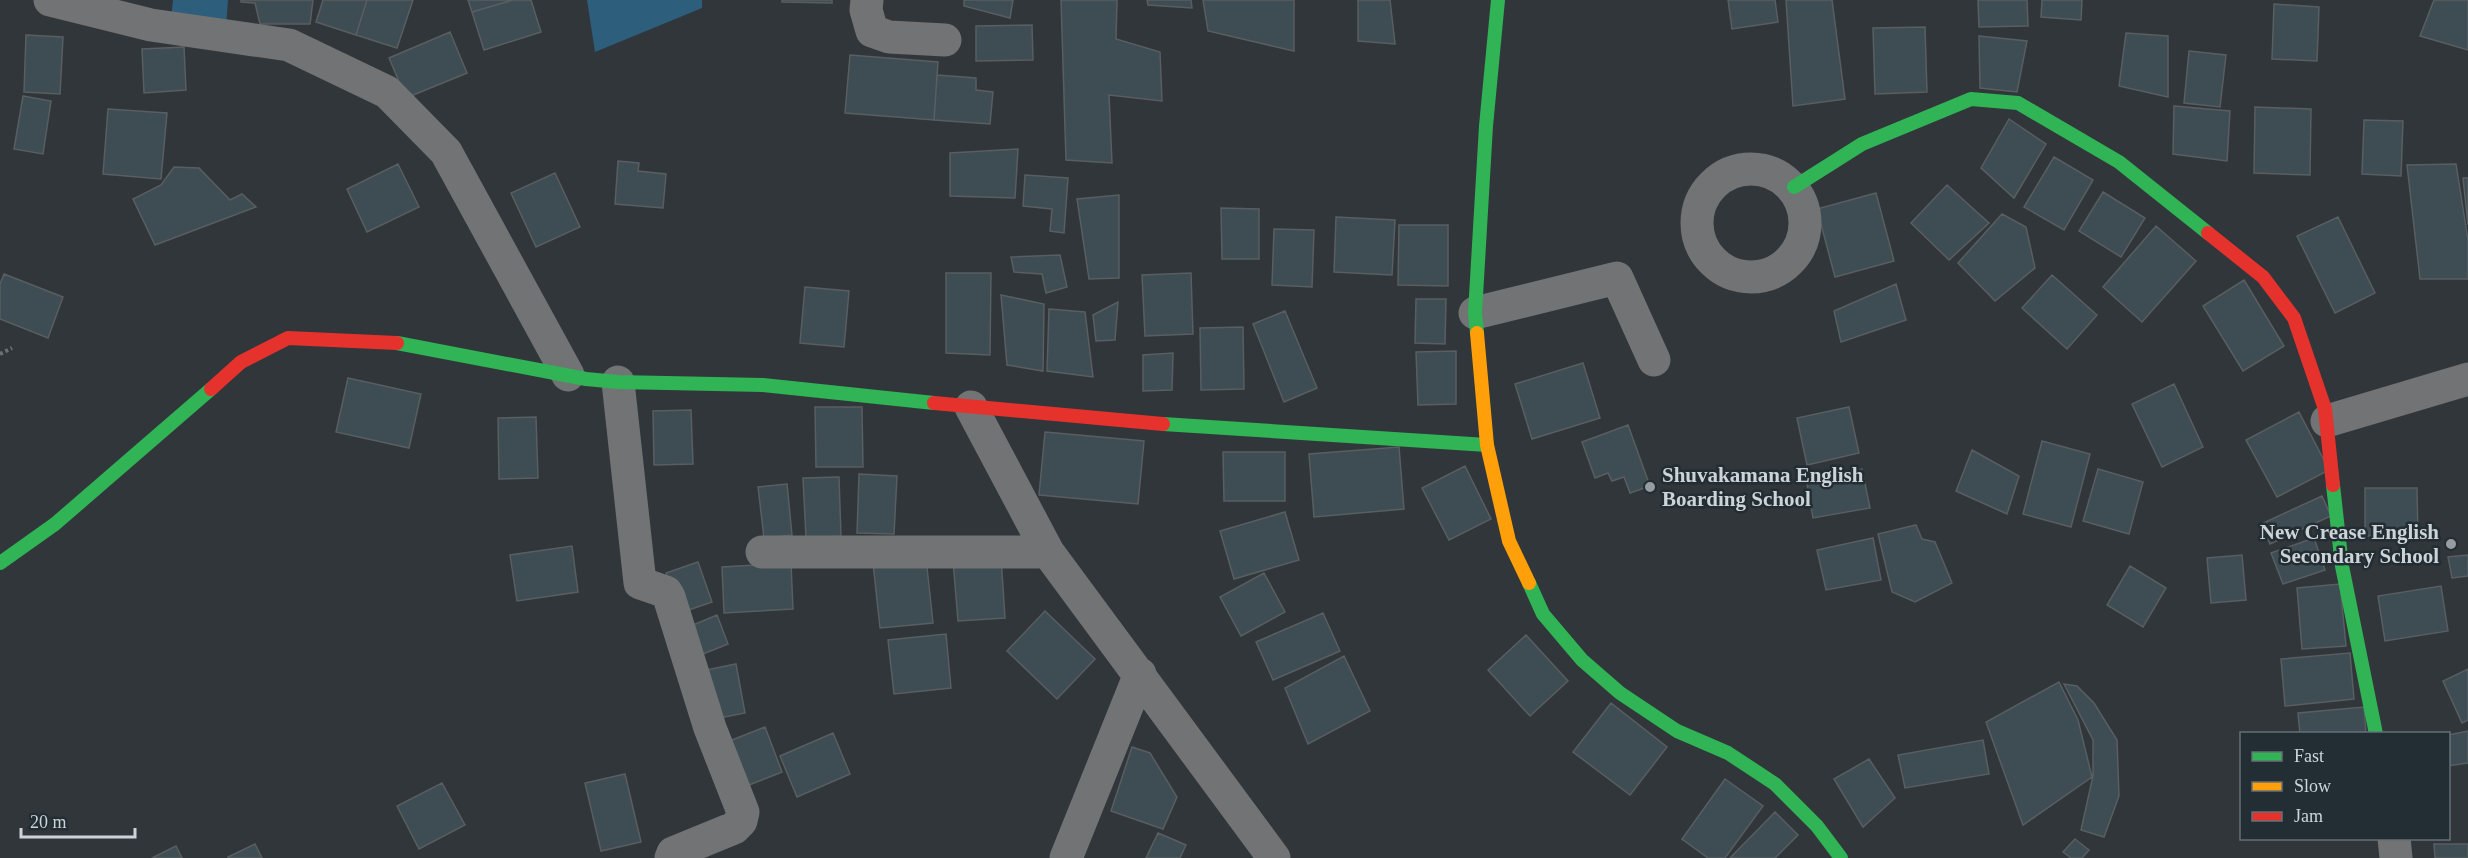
<svg xmlns="http://www.w3.org/2000/svg" width="2468" height="858" font-family="'Times New Roman',serif">
  <style>
    .green { fill: #2d5f7d }
    .building { fill: #3e4c53; stroke: #595e61; stroke-width: 1.5 }
    .lines { fill: none; stroke-linecap: round; stroke-linejoin: round }
    .path { stroke: #6f7274; stroke-width: 4; stroke-dasharray: 3 3; stroke-linecap: butt }
    .street { stroke: #717375; stroke-width: 33 }
    .fast { stroke: #30b455; stroke-width: 14 }
    .slow { stroke: #ff9f0a; stroke-width: 14 }
    .jam { stroke: #e5322d; stroke-width: 14 }
    .poi-dot { fill: #969da1; stroke: #222d34; stroke-width: 2 }
    .labels { text-anchor: middle; stroke-width: 5; stroke-linejoin: round; paint-order: stroke }
    .poi-label { font-size: 21px; font-weight: bold; fill: #cdd4d9; stroke: #222d34; text-anchor: start }
  </style>
  <rect width="100%" height="100%" fill="#30363a"/>
  <path class="green" d="M173 0H228L226 28 170 29Z
    M587 0H702V8L595 52Z"/>
  <path class="building" d="M241 0H313L310 24H260L255 3 241 2Z
    M323 0H367L356 35 316 22Z
    M367 0H413L397 48 356 35Z
    M468 0H513L472 12Z
    M513 0H531L541 32 484 50 472 12Z
    M782 0H832V3L782 2Z
    M964 0H1013L1010 18 964 6Z
    M1061 0H1117L1116 39 1160 52 1162 101 1109 95 1112 163 1066 160Z
    M1147 0H1191L1192 8 1148 5Z
    M1203 0H1294V51L1208 31Z
    M1358 0H1390L1395 44 1358 41Z
    M1728 0H1775L1778 22 1732 29Z
    M1786 0H1832L1845 99 1793 106Z
    M1978 0H2027L2028 26 1979 27Z
    M2042 0H2082L2081 20 2041 17Z
    M2434 0H2468V50L2420 36Z
    M2274 4 2319 7 2317 61 2272 59Z
    M1032 25 1033 60 976 61V26Z
    M1925 27 1927 92 1875 94 1873 28Z
    M450 32 467 73 406 98 389 58Z
    M2126 33 2168 36V97L2119 86Z
    M26 35 63 37 60 94 24 92Z
    M1979 36 2027 41 2017 92 1980 88Z
    M184 47 186 90 144 93 142 49Z
    M2189 51 2226 55 2220 107 2184 103Z
    M850 55 938 62 934 120 845 113Z
    M937 75 976 78V90L993 92 990 124 934 120Z
    M23 96 51 101 43 154 14 149Z
    M2174 106 2230 111 2227 161 2173 154Z
    M2255 107 2311 109 2310 175 2254 173Z
    M108 109 167 113 161 179 103 174Z
    M2009 119 2046 144 2014 198 1981 168Z
    M2364 120 2403 121 2401 176 2362 174Z
    M1018 149 1015 198 950 196V153Z
    M2054 157 2093 180 2064 230 2024 207Z
    M618 161 639 163 638 171 666 174 663 208 615 204Z
    M398 164 419 207 367 232 347 189Z
    M2456 164 2468 240V279H2420L2407 165Z
    M174 167 199 168 230 200 242 194 256 207 155 245 133 199 161 185Z
    M555 173 580 227 536 247 511 193Z
    M1025 175 1068 178 1064 233 1050 231 1052 209 1023 206Z
    M2463 178H2468V225Z
    M1947 185 1989 223 1949 260 1911 223Z
    M2103 192 2145 218 2121 257 2079 231Z
    M1876 193 1894 261 1835 277 1817 209Z
    M1119 195V278L1089 279 1077 199Z
    M1221 208 1259 209V259H1222Z
    M2002 214 2026 227 2035 268 1995 301 1958 263Z
    M1336 217 1395 220 1392 275 1334 272Z
    M2338 217 2375 293 2335 313 2297 236Z
    M1399 225H1448V286L1398 285Z
    M2156 226 2196 261 2142 322 2103 287Z
    M1274 229 1314 230 1312 287 1272 285Z
    M1060 255 1067 287 1046 293 1042 274 1014 272 1011 257Z
    M946 273H991L990 355 946 353Z
    M1191 273 1193 334 1145 336 1142 275Z
    M4 274 63 297 48 338 0 319V284Z
    M2052 275 2097 315 2067 349 2022 308Z
    M2244 280 2284 346 2243 371 2203 306Z
    M1896 284 1906 320 1841 342 1834 311Z
    M805 287 849 291 844 347 800 343Z
    M1001 295 1044 304 1043 371 1007 365Z
    M1416 299H1446L1445 344 1415 343Z
    M1118 302 1115 340 1096 341 1093 315Z
    M1049 309 1085 312 1093 377 1047 371Z
    M1285 311 1317 388 1284 402 1253 324Z
    M1243 327 1244 389 1201 390 1200 328Z
    M1456 351V404L1418 405 1416 352Z
    M1173 353 1172 390 1143 391V355Z
    M1583 363 1600 418 1532 439 1515 384Z
    M348 378 421 394 409 448 336 432Z
    M2174 384 2203 447 2162 467 2132 404Z
    M815 407H862L863 467H816Z
    M1849 407 1859 453 1807 465 1797 418Z
    M691 410 693 464 654 465 653 411Z
    M2299 412 2329 470 2277 497 2246 440Z
    M536 417 538 478 499 479 498 418Z
    M1628 425 1650 486 1630 493 1624 477 1612 481 1608 473 1595 478 1582 442Z
    M1045 432 1144 441 1138 504 1039 495Z
    M2042 441 2090 454 2071 527 2023 514Z
    M1399 447 1404 509 1314 517 1309 454Z
    M1972 450 2019 476 2007 514 1956 491Z
    M1223 452H1285V501H1224Z
    M1465 466 1491 519 1449 540 1422 488Z
    M1862 469 1870 508 1813 518 1806 478Z
    M2098 469 2143 482 2129 534 2083 521Z
    M859 474 897 476 894 534 857 533Z
    M839 477 841 536 806 538 803 478Z
    M787 484 792 535 764 538 758 487Z
    M2365 488H2417L2418 536H2365Z
    M2322 496 2331 516 2270 544 2261 524Z
    M1285 512 1299 560 1234 579 1220 531Z
    M1916 525 1922 539 1935 542 1952 583 1915 602 1892 592 1878 534Z
    M1873 538 1881 580 1826 590 1817 550Z
    M2314 538 2325 570 2283 584 2271 553Z
    M572 546 578 592 517 601 510 555Z
    M2242 555 2246 600 2211 603 2207 558Z
    M2468 555V576L2452 578 2448 557Z
    M1001 557 1005 618 958 621 953 560Z
    M926 558 933 623 880 628 873 563Z
    M698 562 712 602 680 613 666 573Z
    M791 563 793 609 724 613 722 567Z
    M2130 566 2166 588 2143 627 2107 605Z
    M1264 573 1285 612 1241 636 1220 597Z
    M2340 584 2346 646 2302 649 2297 588Z
    M2441 586 2448 631 2385 641 2378 596Z
    M1045 611 1095 659 1057 699 1007 651Z
    M1323 613 1340 651 1273 680 1256 642Z
    M717 615 728 644 693 658 681 630Z
    M946 634 951 688 894 694 888 640Z
    M1526 635 1568 681 1530 716 1488 670Z
    M2350 653 2354 699 2285 706 2281 659Z
    M1344 656 1370 711 1308 744 1285 688Z
    M736 664 745 713 709 720 701 671Z
    M2468 669V720L2462 723 2443 681Z
    M2059 682 2078 720 2092 777 2023 825 1986 722Z
    M2064 684 2077 686 2094 703 2117 740 2119 796 2104 837 2081 830 2093 776V740Z
    M1611 703 1667 747 1630 795 1573 752Z
    M2364 707 2366 734H2300L2298 713Z
    M765 727 782 772 739 789 722 744Z
    M2468 731V763L2448 766V735Z
    M833 733 850 774 797 797 780 756Z
    M1983 740 1989 774 1905 788 1898 755Z
    M1132 747 1150 753 1177 797 1163 829 1111 811Z
    M1869 759 1895 798 1863 827 1834 779Z
    M625 774 641 842 601 851 585 783Z
    M1725 779 1763 806 1725 858H1708L1682 839Z
    M442 783 465 825 419 849 397 806Z
    M1775 812 1798 835 1775 858H1730Z
    M1158 833 1186 845 1180 858H1146Z
    M2075 839 2089 850 2082 858H2071L2063 852Z
    M255 844 262 858H228V857Z
    M2434 844H2468V858H2435Z
    M176 846 182 858H152Z"/>
  <g class="lines">
    <path class="path" d="M0 354 12 348"/>
    <path class="street" d="M50 0 151 25 289 45 387 92 446 152 568 375
      M867 0 866 10 872 31 889 37 945 40
      M1697 223a54 54 0 1 1 108 0a54 54 0 1 1-108 0Z
      M1475 313 1617 278 1654 360
      M618 382 640 583 666 592 669 597 710 728 743 812 741 821 734 828 673 853 671 858
      M971 407 1048 552 1274 858
      M2327 421 2468 379
      M762 552H1048
      M2394 838 2396 858
      M1066 858 1140 674"/>
    <path class="fast" d="M1794 187 1862 144 1971 99 2018 103 2119 162 2208 233
      M1477 333 1475 313 1486 126 1498 0
      M397 343 586 379 618 382 763 385 934 403
      M1163 424 1487 445
      M2333 485 2342 566 2376 734
      M0 563 55 524 211 389
      M1529 583 1543 614 1582 660 1620 693 1677 731 1728 753 1775 784 1817 826 1841 858"/>
    <path class="slow" d="M1477 333 1487 445 1509 541 1529 583"/>
    <path class="jam" d="M2208 233 2263 277 2294 318 2325 409 2333 485
      M211 389 241 362 288 338 397 343
      M934 403 1163 424"/>
  </g>
  <g class="poi-dot">
    <circle cx="1650" cy="487" r="6"/>
    <circle cx="2451" cy="544" r="6"/>
  </g>
  <g class="labels">
    <g class="poi-label">
      <text x="1662" y="482">Shuvakamana English<tspan x="1662" dy="24">Boarding School</tspan></text>
      <text x="2439" y="539" text-anchor="end">New Crease English<tspan x="2439" dy="24">Secondary School</tspan></text>
    </g>
  </g>
  <rect x="2240" y="732" width="210" height="108" fill="#222d34" stroke="#667076" stroke-width="1.5"/>
  <rect x="2252" y="752" width="30" height="9" fill="#30b455" stroke="#667076" stroke-width="1.5"/>
  <text x="2294" y="762" font-size="18" fill="#cdd4d9">Fast</text>
  <rect x="2252" y="782" width="30" height="9" fill="#ff9f0a" stroke="#667076" stroke-width="1.5"/>
  <text x="2294" y="792" font-size="18" fill="#cdd4d9">Slow</text>
  <rect x="2252" y="812" width="30" height="9" fill="#e5322d" stroke="#667076" stroke-width="1.5"/>
  <text x="2294" y="822" font-size="18" fill="#cdd4d9">Jam</text>
  <path d="M21 828v9h114v-9" fill="none" stroke="#cdd4d9" stroke-width="3"/>
  <text x="30" y="828" font-size="18" fill="#cdd4d9" stroke="#222d34" stroke-width="4.5" paint-order="stroke">20 m</text>
</svg>
